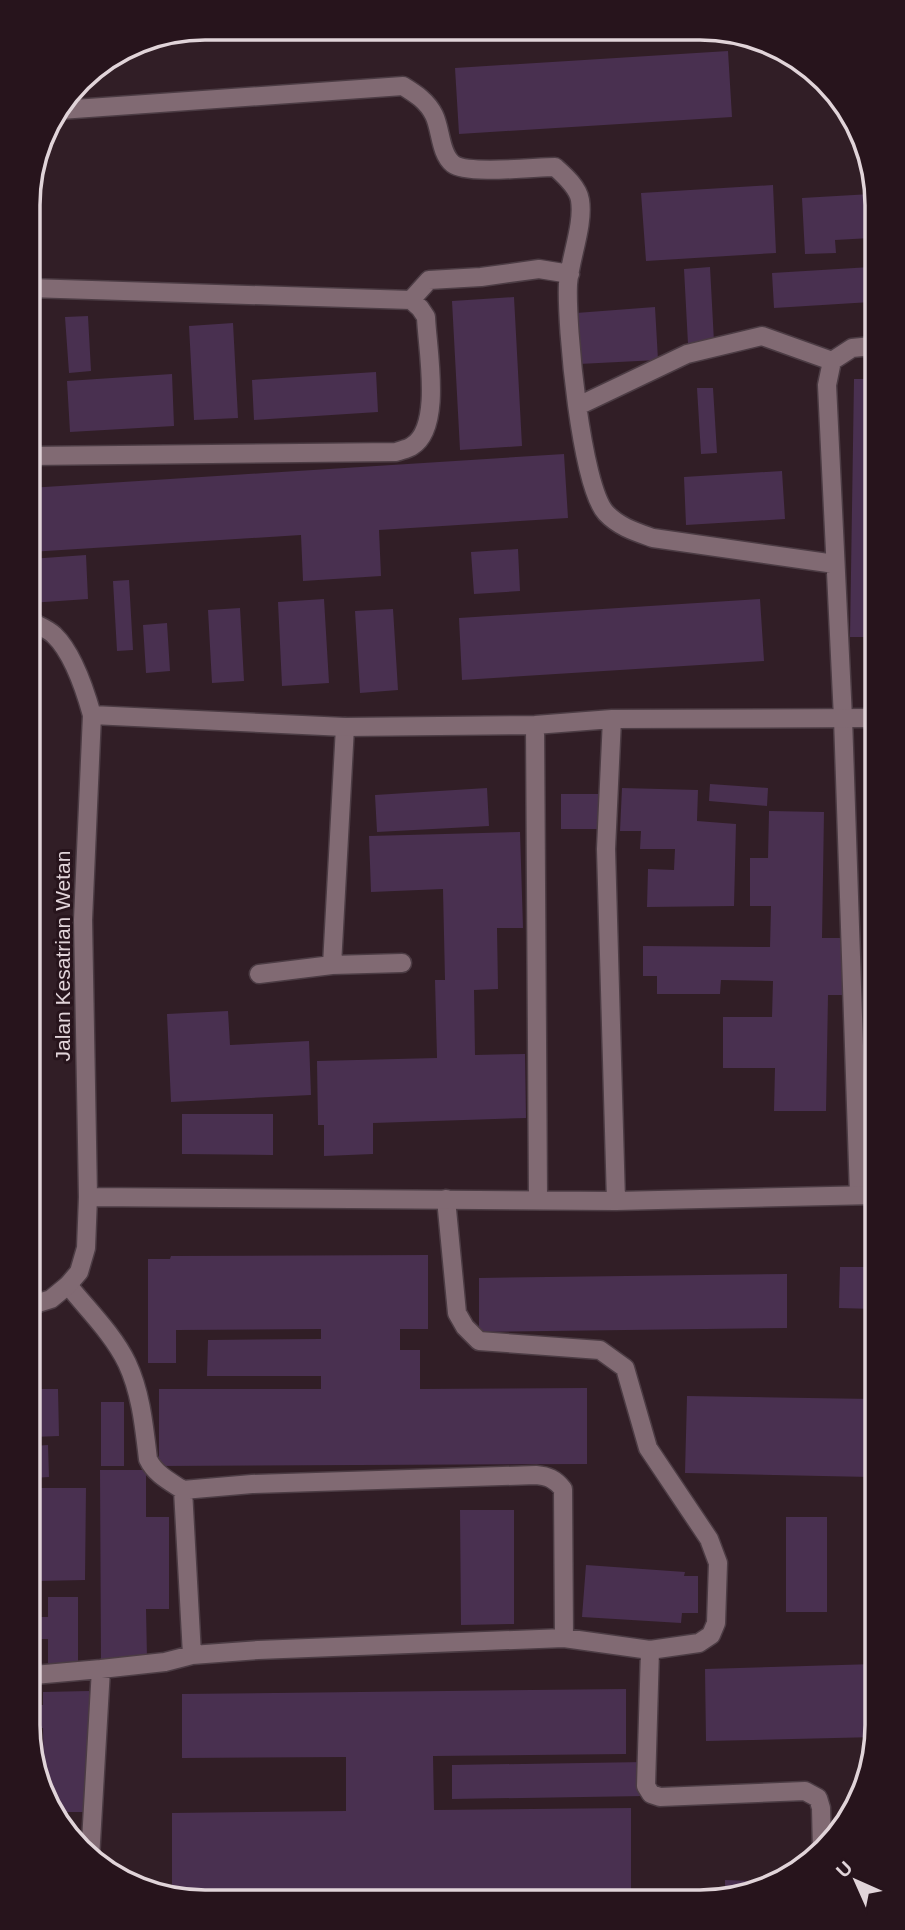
<svg xmlns="http://www.w3.org/2000/svg" width="905" height="1930" font-family="Arial,sans-serif">
  <style>
    .building { fill: #493050 }
    .lines { fill: none; stroke-linecap: round; stroke-linejoin: round }
    .lane-casing { stroke: #4c3c44; stroke-width: 21 }
    .street-casing { stroke: #4c3c44; stroke-width: 21 }
    .lane { stroke: #816a73; stroke-width: 18 }
    .street { stroke: #816a73; stroke-width: 18 }
    .labels { text-anchor: middle; stroke-width: 6; stroke-linejoin: round; paint-order: stroke }
    .street-label { font-size: 21px; fill: #e1d4d9; stroke: #27141c }
    .rim { fill: none; stroke: #e1d4d9; stroke-width: 3.5 }
  </style>
  <rect width="100%" height="100%" fill="#311e26"/>
  <path class="building" d="M728 51 732 117 459 134 455 68Z
    M773 185 776 253 646 261 641 193Z
    M871 194V238L835 240 836 253 805 254 802 198Z
    M710 267 714 342 688 344 684 269Z
    M871 267V302L774 308 772 273Z
    M514 297 522 446 460 450 452 301Z
    M655 307 658 360 579 364 576 313Z
    M88 316 91 371 69 373 65 317Z
    M233 323 238 418 194 420 189 326Z
    M376 372 378 412 254 420 252 380Z
    M172 374 174 426 70 432 67 381Z
    M854 379H872L873 637H850Z
    M697 388H713L717 453 701 454Z
    M564 454 568 518 379 530 381 576 303 581 301 535 30 552 29 488Z
    M782 471 785 519 686 525 684 477Z
    M518 549 520 591 474 594 471 552Z
    M86 555 88 599 30 603V559Z
    M129 580 133 650 117 651 113 581Z
    M324 599 329 683 282 686 278 602Z
    M760 599 764 661 462 680 459 618Z
    M240 608 244 681 212 683 208 610Z
    M393 609 398 690 360 693 355 611Z
    M167 623 170 671 146 673 143 625Z
    M710 784 768 788 767 806 709 801Z
    M487 788 489 826 377 832 375 795Z
    M622 788 698 790 697 821 736 824 734 906 647 907 648 869 674 870 675 849H640L641 831H620Z
    M561 794H600L599 829H561Z
    M769 811 824 812 822 938H844L843 995H828L826 1111H774L775 1068H723V1017H772L773 981 721 980 720 994H657V976H643V946L770 947 771 906H750V858H768Z
    M520 832 523 928H497L498 989 474 990 475 1055 525 1054 526 1118 373 1123V1154L324 1156V1125H318L317 1061 437 1058 435 980H445L443 889 371 892 369 836Z
    M228 1011 230 1045 309 1041 311 1095 171 1102 167 1014Z
    M182 1114H273V1155L182 1154Z
    M428 1255V1329H400V1350H420V1389L587 1388V1464L159 1466V1389H321V1376H207L208 1340 321 1339V1329L176 1330V1363H148V1259H170L171 1256Z
    M840 1267H875V1309L839 1308Z
    M787 1274V1328L479 1332V1278Z
    M33 1389H58L59 1436 33 1437Z
    M687 1396 873 1399 871 1477 685 1473Z
    M101 1402H124V1466H101Z
    M48 1445 49 1477 33 1478V1446Z
    M100 1470H146V1517H169V1609H146L147 1659H101Z
    M37 1488H86L85 1580 37 1581 38 1527H33V1506H37Z
    M460 1510H514V1624L461 1625Z
    M786 1517H827V1612H786Z
    M586 1565 685 1572 684 1576H698V1613H682L681 1623 582 1617Z
    M48 1597H78V1663H48V1639H34V1617H48Z
    M876 1664 877 1737 706 1741 705 1669Z
    M626 1689V1754L433 1756 434 1810 631 1808V1896L172 1899V1813L346 1811V1757L182 1758V1694Z
    M89 1691 90 1812H60L44 1786 43 1728H34V1705H43V1692Z
    M645 1762V1796L452 1799V1765Z
    M725 1880 778 1882 746 1896H725Z"/>
  <g class="lines">
    <defs>
      <path id="lane" d="M60 110 403 86C416 94 427 101 434 115 441 129 440 154 453 164 468 175 535 167 555 167 564 175 578 187 580 200 584 225 570 258 568 284 566 325 581 486 606 513 619 527 636 532 653 538L835 564
        M29 288 411 300 420 308 426 317C427 348 443 427 412 446 408 449 401 450 396 452L29 456
        M411 300 429 280 481 277 539 269 570 274
        M578 406 687 354 762 336 832 361
        M332 965 402 963
        M259 974 332 965 345 727
        M859 1195 843 718 827 385 832 361 852 348 872 346
        M446 1199 457 1313 465 1327 479 1341 600 1350 625 1368 648 1448 709 1539 718 1563 716 1623 711 1635 699 1643 650 1650 646 1786 651 1794 660 1797 805 1791 818 1798 821 1808 822 1850
        M68 1285C88 1310 113 1334 127 1363 141 1393 144 1426 148 1459 155 1474 169 1481 183 1490
        M564 1638 563 1489C555 1479 548 1476 536 1475L252 1484 183 1490 192 1655 258 1650 564 1638 650 1650
        M34 1675 101 1669
        M90 1859 101 1669 165 1662 192 1655"/>
      <path id="street" d="M30 621C37 625 48 629 54 635 73 653 85 690 92 715L83 920 88 1197 86 1248 79 1272 68 1285 51 1299 32 1305
        M92 715 345 727 535 725 612 719 873 718
        M612 719 606 849 616 1201
        M535 725 538 1198
        M88 1197 616 1201 875 1195"/>
    </defs>
    <use href="#lane" class="lane-casing"/>
    <use href="#street" class="street-casing"/>
    <use href="#lane" class="lane"/>
    <use href="#street" class="street"/>
  </g>
  <g class="labels">
    <g class="street-label">
      <text transform="translate(63 956) rotate(-90)" y="7">Jalan Kesatrian Wetan</text>
    </g>
  </g>
  <path d="M0 0H905V1930H0ZM205 40H700A165 165 0 0 1 865 205V1725A165 165 0 0 1 700 1890H205A165 165 0 0 1 40 1725V205A165 165 0 0 1 205 40Z" fill="#27141c" fill-rule="evenodd"/>
  <path class="rim" d="M205 40H700A165 165 0 0 1 865 205V1725A165 165 0 0 1 700 1890H205A165 165 0 0 1 40 1725V205A165 165 0 0 1 205 40Z"/>
  <g transform="translate(856 1881) rotate(315)" stroke="#27141c" stroke-width="5" paint-order="stroke">
  <path d="M0-5L12 26L0 18L-12 26Z" fill="#e1d4d9"/>
  <text y="-10" font-size="19" font-weight="bold" text-anchor="middle" fill="#e1d4d9">U</text>
  </g>
</svg>
